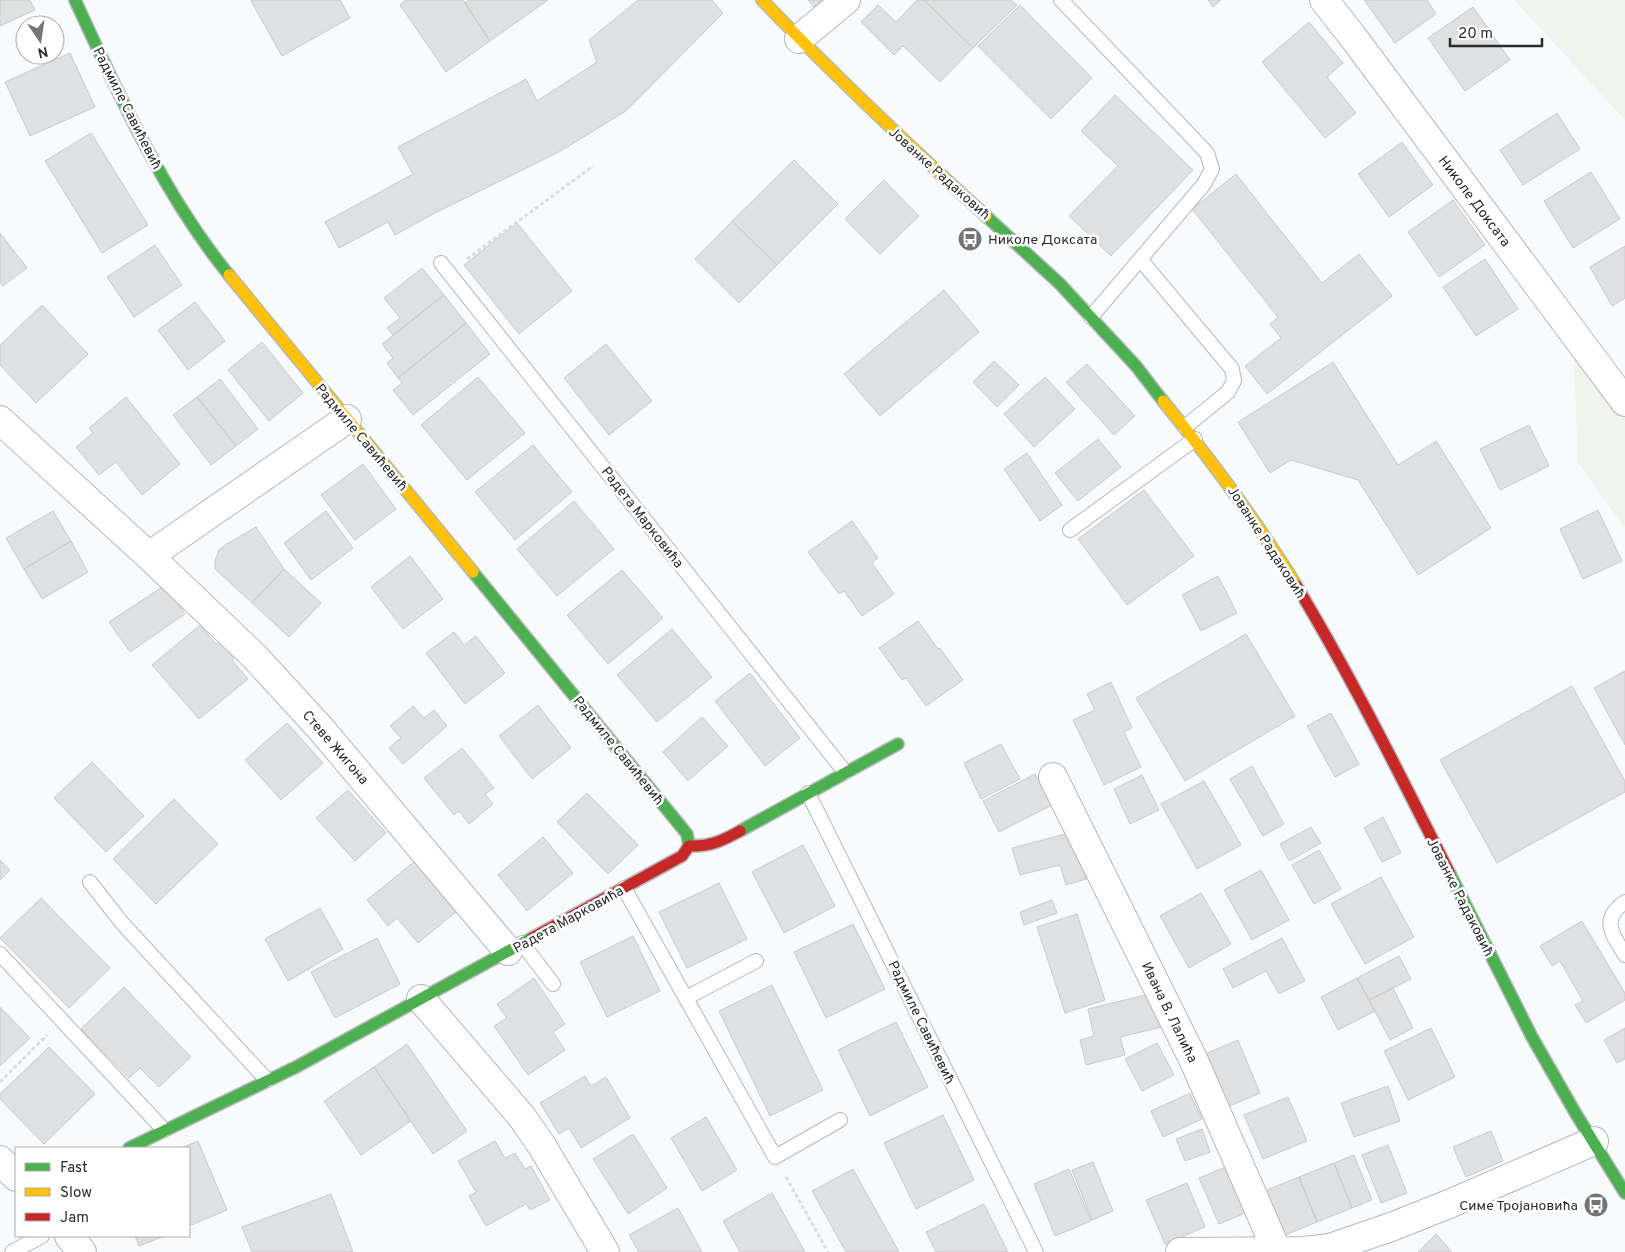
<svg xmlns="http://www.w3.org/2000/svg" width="1625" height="1252" font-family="Overpass,sans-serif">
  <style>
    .green { fill: #f0f4ea }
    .building { fill: #dfe0e1; stroke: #c9c9ca }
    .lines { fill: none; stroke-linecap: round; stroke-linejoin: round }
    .lane-casing { stroke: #b5b7b9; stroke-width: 16 }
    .street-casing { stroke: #b5b7b9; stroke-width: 30 }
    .fast-casing { stroke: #b5b7b9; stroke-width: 14 }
    .slow-casing { stroke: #b5b7b9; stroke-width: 14 }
    .jam-casing { stroke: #b5b7b9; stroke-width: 14 }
    .path { stroke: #dcdcdd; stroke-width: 3; stroke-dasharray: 4 2.5; stroke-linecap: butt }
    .lane { stroke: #fefeff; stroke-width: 14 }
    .street { stroke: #fefeff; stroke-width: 28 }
    .fast { stroke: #4caf50; stroke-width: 11 }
    .slow { stroke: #ffc107; stroke-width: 11 }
    .jam { stroke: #c62828; stroke-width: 11 }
    .labels { text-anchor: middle; stroke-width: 5; stroke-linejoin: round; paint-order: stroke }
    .street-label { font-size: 14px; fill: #2a2c2d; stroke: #fff }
    .poi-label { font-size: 14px; fill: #2a2c2d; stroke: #fff; text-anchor: start }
  </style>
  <rect width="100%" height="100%" fill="#f8fbfd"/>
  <path class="green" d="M1514 0H1625V120Z
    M1573 333 1625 402V528L1578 463Z"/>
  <path class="building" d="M0 0H30L35 10 0 26Z
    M252 0H340L350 18 282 56 251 1Z
    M406 0H463L490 41 446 72 400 5Z
    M469 0H548L490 41 465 3Z
    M638 0H712L723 13 626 111 559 152 435 213 395 235 388 222 339 248 325 222 413 174 398 147 526 79 537 101 597 62 589 40Z
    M808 0H822L814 7Z
    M917 0H924L973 48 940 82 903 46 894 55 861 22 878 5 896 22Z
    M924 0H1011L1017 5 973 48Z
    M1208 0H1221L1213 7Z
    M1364 0H1427L1436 14 1395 43Z
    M1020 5 1092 78 1051 119 978 46Z
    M1473 7 1510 60 1465 91 1428 38Z
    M1309 22 1343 63 1327 77 1356 113 1325 138 1262 62Z
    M70 53 95 107 30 136 5 82Z
    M1115 95 1193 170 1111 256 1069 216 1118 166 1081 131Z
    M1557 113 1580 149 1523 185 1500 150Z
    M91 133 148 225 102 253 45 161Z
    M1402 142 1433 185 1389 217 1358 174Z
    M794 160 838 204 777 265 732 221Z
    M1591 172 1620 219 1573 248 1544 201Z
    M1236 174 1322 283 1359 254 1392 296 1267 394 1245 366 1281 338 1270 324 1278 317 1192 209Z
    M884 180 919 216 880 254 845 219Z
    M1453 200 1485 245 1439 277 1408 232Z
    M732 221 777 265 739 303 695 259Z
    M517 223 572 291 519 334 464 265Z
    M0 233 27 268 3 286 0 282Z
    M155 245 182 285 134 317 107 277Z
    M1625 246V298L1612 306 1590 267Z
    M1485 259 1518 309 1476 336 1443 287Z
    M422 268 444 295 393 335 387 328 400 318 384 298Z
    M944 290 979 332 880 416 844 374Z
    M444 295 466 323 398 378 387 363 393 358 382 344Z
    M195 302 225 341 188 370 158 330Z
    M42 305 88 354 36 403 0 365V345Z
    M466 323 490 354 413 415 393 390 402 383 398 378Z
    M262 342 303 393 269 421 228 370Z
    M606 344 652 401 609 435 564 378Z
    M994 361 1019 385 997 407 973 382Z
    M1333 362 1398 465 1436 441 1491 528 1418 575 1358 480 1291 460 1270 473 1238 422Z
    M1087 364 1135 416 1114 435 1066 382Z
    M478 377 525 433 467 480 421 425Z
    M1045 377 1075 409 1034 447 1004 414Z
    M220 379 258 429 236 446 197 397Z
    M126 397 180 464 142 495 116 462 99 475 76 447 93 433 89 428Z
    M197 397 236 446 211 465 173 415Z
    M1529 425 1549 466 1500 490 1480 449Z
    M1098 439 1121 467 1078 501 1055 473Z
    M533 445 572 492 515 540 475 492Z
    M1027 453 1062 505 1040 521 1004 469Z
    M363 464 396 509 355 540 321 495Z
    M1144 490 1194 556 1127 605 1078 539Z
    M574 501 614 549 557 596 517 549Z
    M1598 510 1622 561 1583 579 1560 529Z
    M53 511 71 541 24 569 6 538Z
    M326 511 353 548 311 580 284 543Z
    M852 521 878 558 872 563 894 594 862 616 844 591 839 594 808 552Z
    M256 527 284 569 252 603 215 569V561L219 550 225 545Z
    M71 541 88 572 42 599 24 569Z
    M410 556 443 599 403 629 371 587Z
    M284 569 321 603 289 637 252 603Z
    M622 570 663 618 608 664 567 615Z
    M1218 576 1237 613 1201 631 1182 595Z
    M165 585 185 614 130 652 109 622Z
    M918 621 938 649 940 648 963 680 926 706 906 678 902 680 879 648Z
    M200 625 216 644 220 641 234 658 232 660 248 679 199 719 152 665Z
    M672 629 712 677 657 722 617 675Z
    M454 632 464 645 476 636 505 673 465 704 426 653Z
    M1246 634 1295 716 1185 781 1136 698Z
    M1625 671V745L1594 688Z
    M750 673 800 738 765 766 715 701Z
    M1111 682 1132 728 1124 732 1141 767 1104 785 1073 720 1095 710 1087 694Z
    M1572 686 1625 781V792L1497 863 1440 760Z
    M538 705 571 748 532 779 499 736Z
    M413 706 424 718 434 710 447 726 403 764 389 748 401 738 390 726Z
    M1331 713 1359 764 1335 777 1307 726Z
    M702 717 728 746 688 781 663 752Z
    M287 723 323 763 281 800 245 760Z
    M1001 744 1020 779 981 799 964 763Z
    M462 748 494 788 485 794 493 804 469 824 459 811 454 815 424 778Z
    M92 762 144 816 106 852 54 798Z
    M1252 766 1284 824 1263 836 1230 779Z
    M1035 774 1052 805 999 832 983 801Z
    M1142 775 1159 810 1130 824 1114 789Z
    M1204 781 1241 845 1197 869 1161 804Z
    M348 790 386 833 355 861 316 818Z
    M587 793 638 845 608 874 557 822Z
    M174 799 218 844 156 904 113 859Z
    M1383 817 1401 853 1382 862 1364 828Z
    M1311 827 1321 843 1289 861 1280 844Z
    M1073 832 1086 879 1066 885 1060 865 1020 875 1012 848Z
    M543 837 573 873 527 911 498 875Z
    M803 845 835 906 784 933 752 872Z
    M1319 850 1341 889 1314 904 1292 865Z
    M0 860 10 870 0 880Z
    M415 861 457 911 418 943 397 918 388 926 367 900Z
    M1261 870 1289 920 1252 940 1224 890Z
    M1381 877 1414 937 1365 964 1331 904Z
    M719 883 747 939 687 968 659 912Z
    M1201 893 1231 944 1189 968 1160 916Z
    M41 898 110 968 69 1008 0 938Z
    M1052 900 1057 913 1024 925 1020 912Z
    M320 908 343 949 288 981 265 939Z
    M1077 914 1105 1000 1065 1013 1037 927Z
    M1582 921 1625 993V1000L1586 1023 1575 1005 1583 1001 1560 961 1552 966 1540 946Z
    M853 924 885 989 826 1018 794 952Z
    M633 936 660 991 607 1017 580 962Z
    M377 938 400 984 335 1018 311 972Z
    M1282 938 1305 981 1279 994 1266 971 1233 988 1223 969Z
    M1399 956 1411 979 1369 1000 1357 978Z
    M534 978 565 1024 553 1032 565 1050 528 1075 494 1026 507 1018 497 1004Z
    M1357 978 1375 1011 1338 1030 1321 997Z
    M772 985 823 1090 770 1116 719 1011Z
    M124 987 191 1057 159 1087 140 1068 129 1078 81 1029Z
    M1393 988 1413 1028 1390 1040 1369 1000Z
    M1153 993 1162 1027 1120 1037 1125 1055 1086 1065 1080 1040 1094 1036 1088 1009Z
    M0 1007 30 1038 0 1066Z
    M896 1022 928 1087 870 1116 838 1050Z
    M1431 1028 1455 1077 1408 1100 1384 1051Z
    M1625 1028V1059L1617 1063 1604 1040Z
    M1238 1040 1260 1093 1228 1107 1205 1054Z
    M1157 1043 1174 1075 1142 1091 1125 1059Z
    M407 1044 467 1131 433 1154 374 1067Z
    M49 1047 95 1094 44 1144 0 1099V1094Z
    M374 1067 411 1121 361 1155 324 1101Z
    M585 1076 591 1086 606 1077 630 1118 581 1148 569 1128 559 1134 540 1103Z
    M1388 1086 1400 1121 1354 1137 1341 1103Z
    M1190 1093 1202 1119 1163 1137 1151 1111Z
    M1288 1097 1307 1141 1263 1159 1244 1115Z
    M943 1115 974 1180 916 1209 884 1143Z
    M706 1117 737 1170 702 1191 671 1138Z
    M1202 1129 1210 1152 1185 1161 1176 1139Z
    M1491 1131 1503 1161 1466 1177 1453 1147Z
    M633 1134 667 1188 628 1214 593 1159Z
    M198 1141 227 1210 189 1226V1148H181Z
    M495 1141 505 1158 515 1153 525 1169 531 1166 550 1200 530 1210 526 1204 486 1226 469 1196 476 1192 458 1161Z
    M1388 1145 1407 1193 1381 1203 1362 1155Z
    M1354 1155 1372 1200 1352 1208 1334 1163Z
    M1093 1162 1113 1211 1092 1220 1072 1170Z
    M1334 1163 1352 1208 1317 1222 1299 1177Z
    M1228 1166 1248 1212 1219 1224 1199 1178Z
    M853 1169 899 1252H846L812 1191Z
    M1069 1169 1091 1221 1055 1236 1034 1184Z
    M1299 1177 1317 1222 1280 1237 1262 1192Z
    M1187 1183 1205 1227 1165 1244 1146 1200Z
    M772 1193 805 1252H740L723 1221Z
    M331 1194 353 1252H252L242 1227Z
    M984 1204 1008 1252H936L926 1232Z
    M678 1208 702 1252H639L629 1235Z
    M1436 1234 1452 1252H1418Z
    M135 1236H165L139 1246Z"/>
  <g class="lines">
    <defs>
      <path id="lane" d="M1061 0 1207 153 1212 169 1204 184 1091 317
        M1140 259 1232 369 1234 381 1228 392 1185 427
        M441 263 845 772
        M1070 530 1195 439
        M808 793 1036 1252
        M90 882 122 923 267 1080
        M624 888 775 1157 840 1120
        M1625 902C1600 919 1612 934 1625 955
        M522 943 553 984
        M0 954 164 1130
        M686 998 756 961
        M12 1252 42 1236"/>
      <path id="street" d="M1324 0 1353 37 1625 402
        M799 39 846 0
        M0 420 149 556 254 656 321 729 508 951
        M149 556 347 419
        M1053 777 1194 1061 1277 1251
        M421 999 522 1117 542 1146 605 1252
        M0 1160 16 1177
        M69 1236 82 1252
        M1180 1252 1303 1251 1330 1248 1391 1227 1449 1204 1594 1141"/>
      <path id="fast" d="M75 0C118 93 163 194 229 275
        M986 216 1060 284 1136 366 1163 401
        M473 572 687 834 689 846
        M740 831 898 744
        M1449 872 1532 1037 1576 1114 1625 1193
        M129 1148 296 1067 532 938"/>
      <path id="slow" d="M762 0C834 75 909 146 986 216
        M229 275 473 572
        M1163 401C1211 460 1256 520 1296 585"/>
      <path id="jam" d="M1296 585C1352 678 1400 775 1449 872
        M532 938 682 856 689 846C709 847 722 841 740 831"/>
    </defs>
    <use href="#lane" class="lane-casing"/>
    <use href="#street" class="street-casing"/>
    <use href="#fast" class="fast-casing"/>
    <use href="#slow" class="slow-casing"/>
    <use href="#jam" class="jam-casing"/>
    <path class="path" d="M467 259 593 166
      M0 1082 47 1035
      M786 1177 828 1252"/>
    <use href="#lane" class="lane"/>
    <use href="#street" class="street"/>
    <use href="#fast" class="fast"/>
    <use href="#slow" class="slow"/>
    <use href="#jam" class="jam"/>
  </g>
  <defs>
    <symbol id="bus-disc" viewBox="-11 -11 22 22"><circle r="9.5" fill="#727476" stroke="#fff"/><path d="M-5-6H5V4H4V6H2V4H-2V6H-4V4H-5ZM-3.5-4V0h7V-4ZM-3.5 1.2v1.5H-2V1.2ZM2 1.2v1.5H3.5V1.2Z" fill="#fff"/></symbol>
  </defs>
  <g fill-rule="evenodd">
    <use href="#bus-disc" x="956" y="225" width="28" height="28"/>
    <use href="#bus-disc" x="1582" y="1191" width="28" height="28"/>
  </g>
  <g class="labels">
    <g class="street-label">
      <text transform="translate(128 108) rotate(63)" y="5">Радмиле Савићевић</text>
      <text transform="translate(940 173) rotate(42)" y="5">Јованке Радаковић</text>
      <text transform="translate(1475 201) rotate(53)" y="5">Николе Доксата</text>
      <text transform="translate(362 437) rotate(50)" y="5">Радмиле Савићевић</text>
      <text transform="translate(643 517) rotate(52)" y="5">Радета Марковића</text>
      <text transform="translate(1267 542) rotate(57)" y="5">Јованке Радаковић</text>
      <text transform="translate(336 747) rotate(49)" y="5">Стеве Жигона</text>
      <text transform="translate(619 750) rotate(51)" y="5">Радмиле Савићевић</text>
      <text transform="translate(1461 897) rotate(63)" y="5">Јованке Радаковић</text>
      <text transform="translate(568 919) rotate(-29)" y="5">Радета Марковића</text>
      <text transform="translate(1170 1012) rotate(64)" y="5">Ивана В. Лалића</text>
      <text transform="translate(922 1022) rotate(64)" y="5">Радмиле Савићевић</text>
    </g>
    <g class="poi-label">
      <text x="988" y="244">Николе Доксата</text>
      <text x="1578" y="1210" text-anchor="end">Симе Тројановића</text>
    </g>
  </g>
  <rect x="15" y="1147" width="175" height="90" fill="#ffffff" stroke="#aaabab"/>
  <rect x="25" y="1163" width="25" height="8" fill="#4caf50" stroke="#aaabab"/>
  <text x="60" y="1172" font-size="15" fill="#2a2c2d">Fast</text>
  <rect x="25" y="1188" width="25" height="8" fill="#ffc107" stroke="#aaabab"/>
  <text x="60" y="1197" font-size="15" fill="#2a2c2d">Slow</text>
  <rect x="25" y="1213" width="25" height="8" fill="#c62828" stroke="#aaabab"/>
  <text x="60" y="1222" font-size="15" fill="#2a2c2d">Jam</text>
  <g transform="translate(40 40) rotate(167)"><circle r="24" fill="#ffffff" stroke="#aaabab"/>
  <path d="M0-4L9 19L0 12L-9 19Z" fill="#727476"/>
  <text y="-8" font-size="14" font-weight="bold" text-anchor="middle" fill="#2a2c2d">N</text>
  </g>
  <path d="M1450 38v8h92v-8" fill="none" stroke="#2a2c2d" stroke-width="2.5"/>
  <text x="1458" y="38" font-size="15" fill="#2a2c2d" stroke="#ffffff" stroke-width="4" paint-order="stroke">20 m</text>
</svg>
